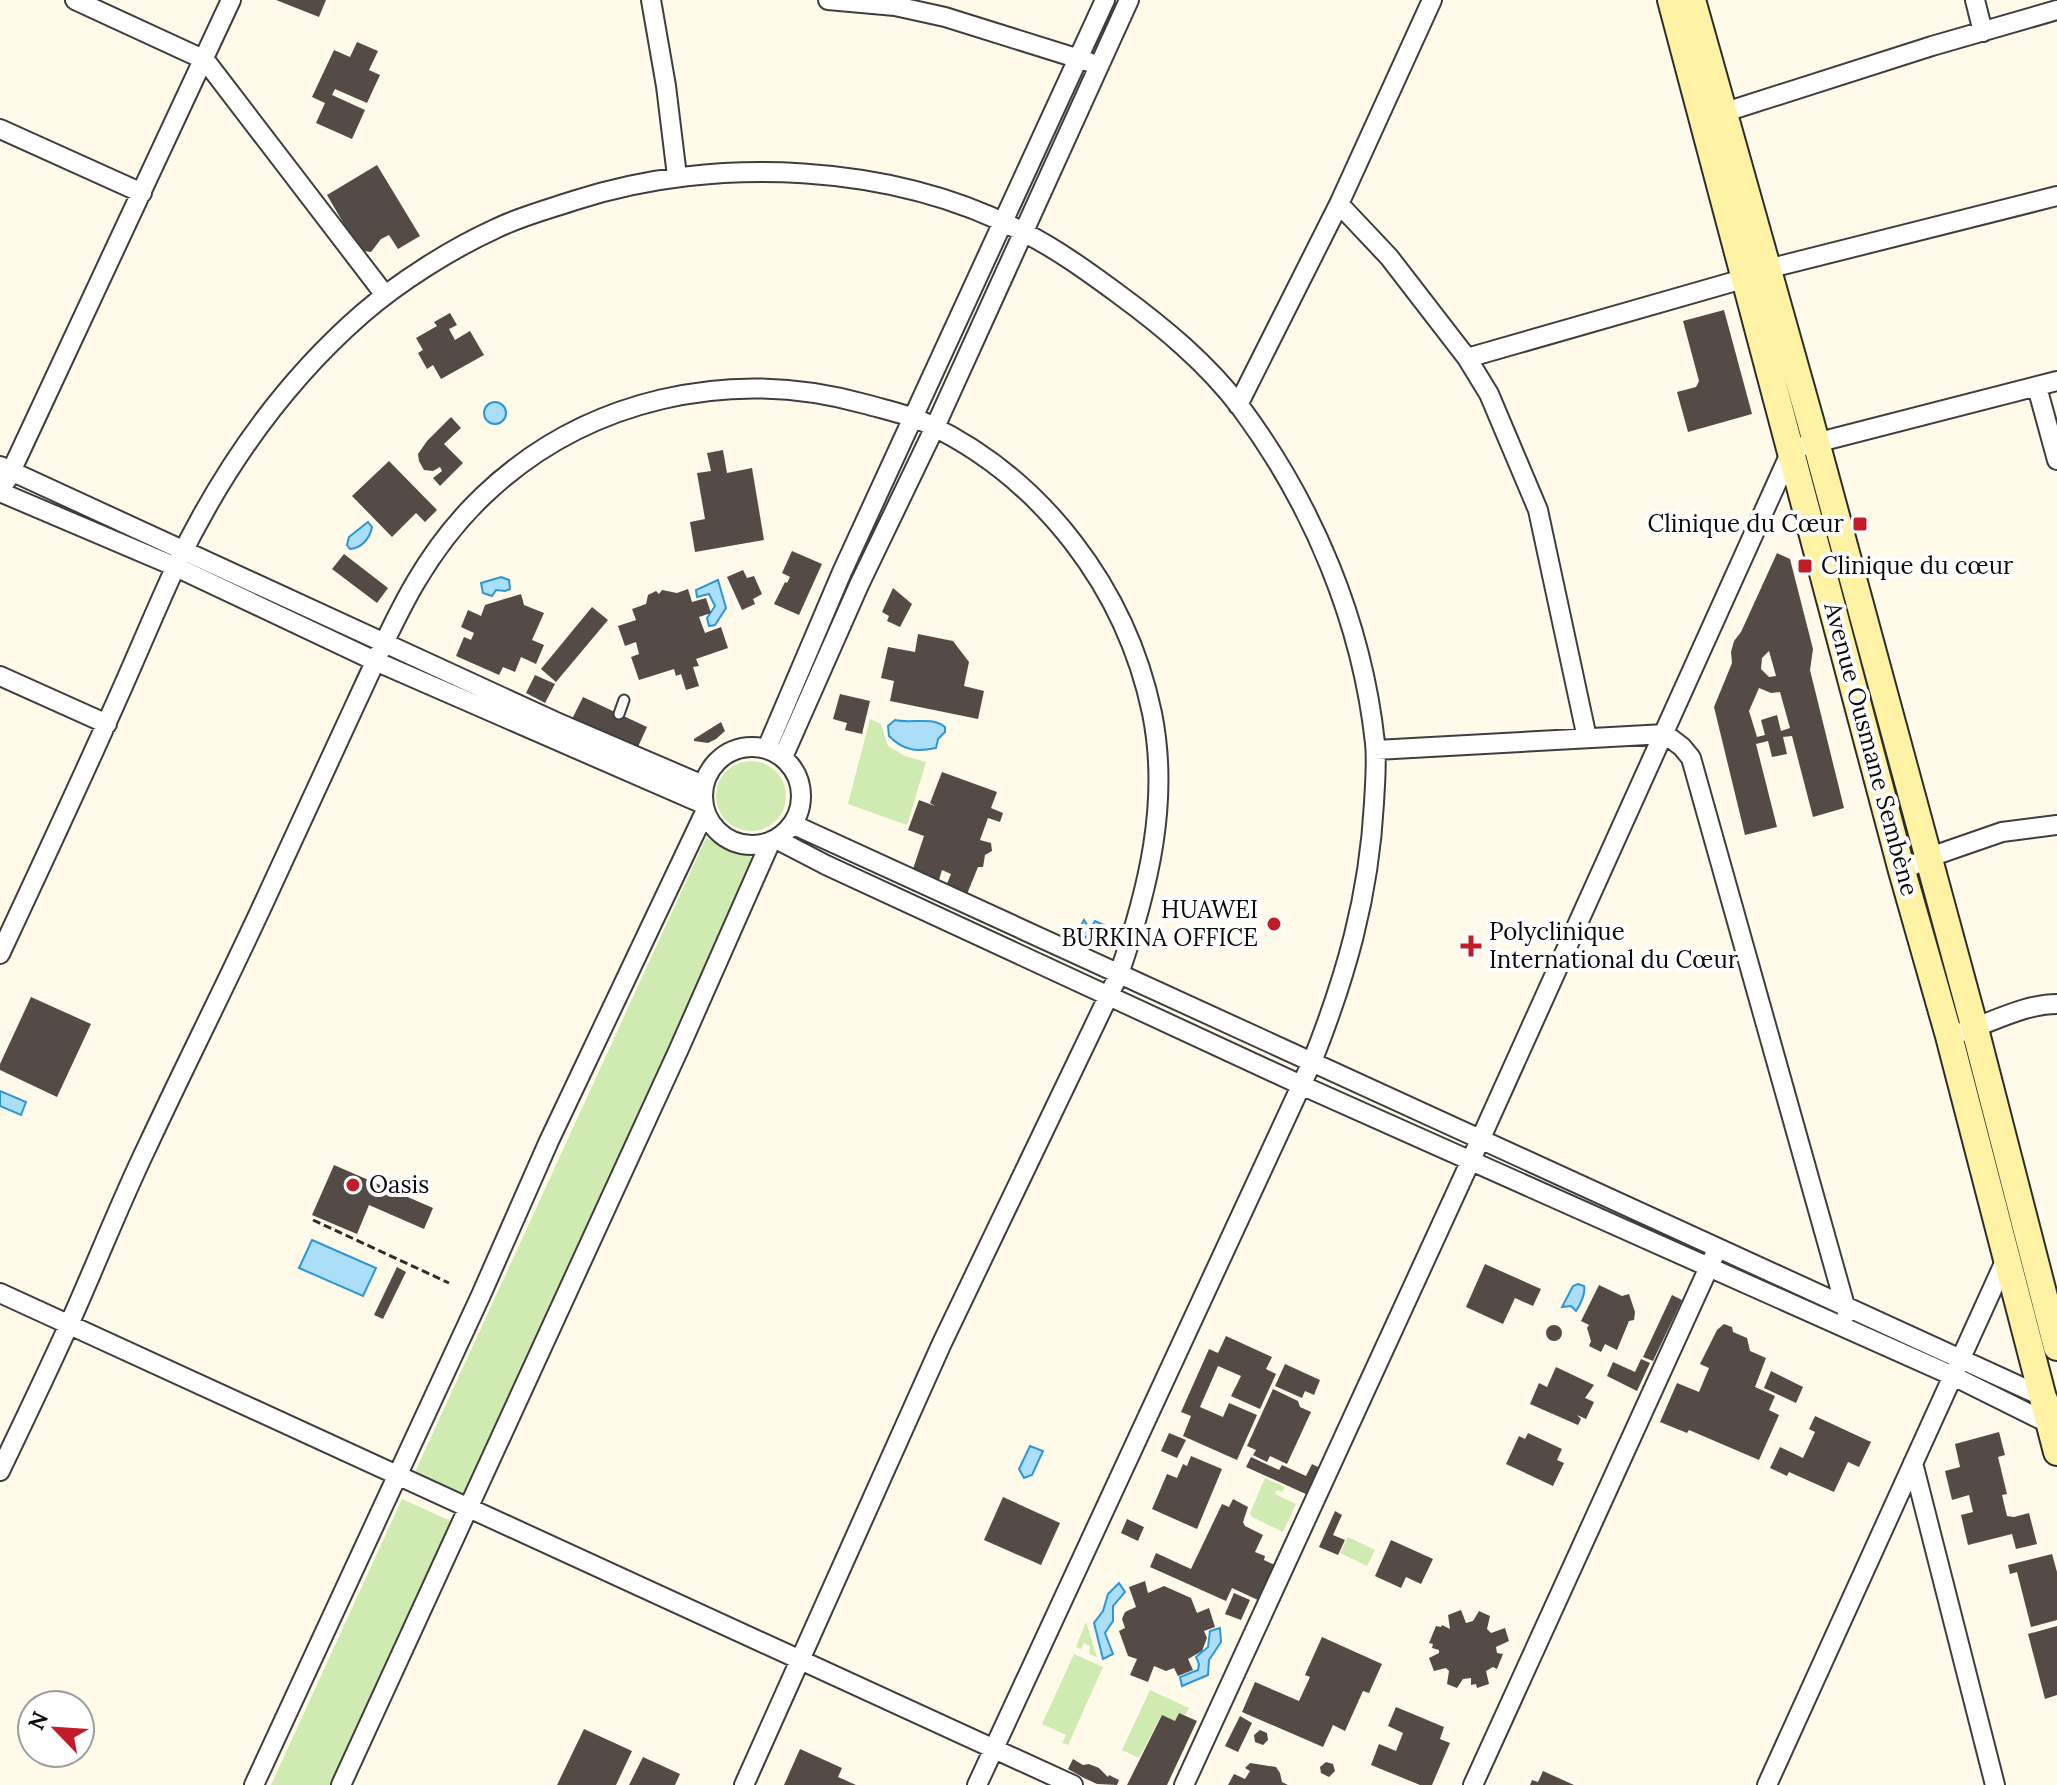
<svg xmlns="http://www.w3.org/2000/svg" width="2057" height="1785" font-family="Lora,serif">
  <style>
    .green { fill: #d0ebb1 }
    .water { fill: #aadef9; stroke: #2e96d4; stroke-width: 2 }
    .building { fill: #544b47; fill-rule: evenodd }
    .lines { fill: none; stroke-linecap: round; stroke-linejoin: round }
    .service-casing { stroke: #3e3e3e; stroke-width: 13 }
    .minor-casing { stroke: #3e3e3e; stroke-width: 22 }
    .secondary-casing { stroke: #2d2d2d; stroke-width: 30 }
    .path { stroke: #2d2d2d; stroke-width: 3; stroke-dasharray: 8 4; stroke-linecap: butt }
    .service { stroke: #fff; stroke-width: 9 }
    .minor { stroke: #fff; stroke-width: 18 }
    .secondary { stroke: #fff2a4; stroke-width: 26 }
    .poi-dot { fill: #c11d29; stroke: #fff; stroke-width: 3 }
    .labels { text-anchor: middle; stroke-width: 8; stroke-linejoin: round; paint-order: stroke }
    .poi-label { font-size: 24px; fill: #0b0b0b; stroke: #fff; text-anchor: start }
    .street-label { font-size: 24px; fill: #0b0b0b; stroke: #fff }
  </style>
  <rect width="100%" height="100%" fill="#fffae9"/>
  <path class="green" d="M870 719 881 724 888 746 905 756 926 762 907 825 848 804Z
    M716 796a35 35 0 1 1 70 0a35 35 0 1 1-70 0Z
    M706 838 759 860 468 1498 415 1472Z
    M1265 1478 1285 1487 1282 1492 1277 1490 1275 1494 1296 1504 1283 1532 1252 1517 1250 1513Z
    M402 1499 453 1522 332 1785H271Z
    M1348 1537 1375 1550 1367 1566 1340 1553Z
    M1086 1622 1097 1657 1089 1654 1090 1646 1084 1643 1081 1649 1076 1647Z
    M1074 1654 1103 1667 1068 1745 1062 1743 1066 1735 1042 1724Z
    M1150 1690 1189 1708 1185 1715 1179 1713 1175 1721 1161 1716 1139 1758 1122 1750Z"/>
  <path class="water" d="M484 413a11 11 0 1 1 22 0a11 11 0 1 1-22 0Z
    M368 522 372 527C370 538 362 548 350 549L347 545 349 537Z
    M501 577 509 580 510 589 505 591 496 590 492 596 483 593 481 583Z
    M718 580 726 608 715 625 709 626 707 618 715 606 709 594 697 597 696 590Z
    M895 720C912 724 931 716 945 727V732L938 739 936 748C916 752 904 751 889 736L888 726Z
    M1084 920 1088 926H1092L1095 921 1106 926 1097 943 1077 933Z
    M0 1091 26 1102 21 1115 0 1106Z
    M312 1240 376 1268 363 1296 299 1268Z
    M1578 1284 1584 1286C1586 1293 1580 1305 1576 1311L1571 1306 1562 1307 1573 1286Z
    M1030 1446 1043 1451 1032 1475 1024 1478 1019 1469Z
    M1119 1583 1125 1592 1113 1606V1621L1105 1633 1113 1654 1103 1659 1094 1623 1103 1611 1108 1594Z
    M1220 1628 1221 1642 1209 1660 1208 1675 1182 1686 1180 1677 1198 1670 1199 1664 1196 1657 1208 1647 1210 1631Z"/>
  <path class="building" d="M276 0H326L319 17Z
    M357 42 378 51 369 70 380 75 367 103 335 89 332 95 365 110 352 139 316 123 325 103 312 97 334 50 350 57Z
    M377 165 420 236 398 249 389 235 381 239 371 252 357 250 349 241 348 231 327 195Z
    M1724 310 1752 414 1688 432 1677 392 1696 387 1699 381 1683 321Z
    M450 313 457 325 449 329 455 340 470 331 484 355 441 379 433 365 427 369 418 353 423 350 416 338 437 326 434 322Z
    M451 417 461 428 444 444 463 463 440 486 433 478 442 471 440 467 433 471 424 470 419 461 418 454 427 441Z
    M723 450 727 473 752 468 764 540 695 552 690 522 705 519 697 473 711 471 707 453Z
    M389 461 437 510 425 522 416 513 392 537 352 496Z
    M792 551 822 564 799 615 774 604 785 582 787 583 790 577 782 573Z
    M1777 553 1790 559 1813 649 1810 670 1844 808 1813 817 1792 736 1783 737 1787 754 1772 757 1768 741 1756 744 1777 827 1745 835 1714 707 1732 663 1731 652 1734 641 1741 632ZM1769 651 1776 676 1769 677 1761 669 1762 658ZM1759 688 1771 693 1780 692 1790 728 1781 731 1777 715 1761 720 1765 735 1757 737 1749 711Z
    M344 554 388 588 377 603 332 569Z
    M743 570 747 578 754 576 762 594 753 599 755 604 742 610 727 577Z
    M893 588 912 604 900 627 887 621 889 616 882 612Z
    M688 589 692 602 706 598 711 613 699 617 705 633 721 627 728 648 696 659 699 666 693 667 699 686 686 690 681 674 676 676 674 669 639 680 631 657 639 654 636 642 625 646 618 626 636 620 632 609 646 604 648 595 656 591 659 594 662 590 677 593Z
    M521 594 524 605 544 613 532 640 544 645 536 664 521 657 515 672 503 667 499 675 456 656 464 637 471 640 474 633 461 627 468 610 481 616 485 605Z
    M592 607 608 620 556 682 541 669Z
    M918 634 953 641 969 662 964 686 984 691 978 719 890 701 894 681 881 678 888 647 915 652Z
    M535 675 555 684 545 703 526 693Z
    M840 694 870 701 862 734 845 730 847 723 833 719Z
    M583 697 647 727 637 749 572 719Z
    M721 722 725 731 716 739 708 743 694 741V739Z
    M942 772 997 792 991 808 1003 813 1000 822 988 818 980 840 991 843 992 851 985 855 983 867H978L967 894 946 886 951 874 942 870 939 880 913 869 924 836 908 830 919 800 935 806 930 803Z
    M31 997 91 1024 57 1097 0 1070V1064Z
    M334 1165 433 1208 424 1229 369 1205 357 1234 312 1215Z
    M1485 1264 1541 1289 1533 1306 1515 1298 1503 1324 1466 1307Z
    M397 1267 406 1272 383 1319 374 1315Z
    M1599 1285 1622 1296 1629 1294 1635 1312 1634 1320 1629 1321 1617 1350 1605 1344 1601 1352 1589 1346 1591 1341 1587 1328 1589 1325 1581 1321Z
    M1672 1295 1682 1300 1653 1361 1643 1357Z
    M1724 1324 1732 1327 1733 1332 1747 1338 1750 1351 1766 1358 1755 1387 1775 1396 1769 1410 1779 1415 1759 1460 1689 1430 1687 1433 1660 1422 1677 1383 1699 1392 1709 1368 1700 1364 1717 1330Z
    M1546 1333a8 8 0 1 1 16 0a8 8 0 1 1-16 0Z
    M1226 1336 1272 1357 1266 1369 1276 1374 1260 1409 1231 1396 1241 1376 1218 1366 1200 1407 1223 1417 1229 1403 1257 1415 1237 1460 1183 1436 1191 1416 1181 1412 1209 1349 1218 1353Z
    M1641 1359 1650 1363 1637 1391 1607 1376 1613 1362 1635 1372Z
    M1285 1364 1320 1380 1314 1395 1305 1391 1302 1398 1275 1386Z
    M1556 1367 1594 1385 1585 1398 1594 1402 1586 1419 1577 1415 1581 1419 1578 1425 1530 1404 1539 1383 1547 1387Z
    M1771 1371 1803 1387 1796 1403 1764 1388Z
    M1273 1389 1298 1401 1300 1407 1311 1412 1287 1464 1270 1456 1267 1462 1253 1455 1256 1450 1247 1446Z
    M1815 1416 1871 1442 1859 1467 1848 1462 1834 1492 1789 1472 1787 1476 1770 1468 1780 1447 1803 1458 1815 1432 1809 1429Z
    M1999 1432 2005 1455 1998 1457 2007 1494 2002 1495 2007 1516 2014 1517 2029 1513 2037 1544 2016 1549 2012 1534 1968 1545 1961 1515 1973 1512 1969 1495 1952 1500 1945 1471 1960 1467 1955 1444Z
    M1169 1433 1186 1440 1177 1458 1161 1451Z
    M1528 1433 1562 1449 1557 1460 1564 1463 1553 1486 1506 1464 1519 1436 1525 1439Z
    M1191 1456 1222 1469 1197 1529 1152 1509 1167 1474 1177 1478 1183 1464 1187 1466Z
    M1251 1457 1279 1470 1282 1465 1306 1476 1312 1464 1320 1468 1308 1495 1246 1467Z
    M1003 1497 1060 1523 1041 1565 984 1540Z
    M1233 1499 1248 1507 1243 1522 1245 1526 1263 1535 1255 1552 1265 1556 1264 1560 1277 1566 1260 1601 1232 1588 1226 1601 1150 1567 1156 1553 1191 1569 1222 1504 1229 1507Z
    M1335 1511 1342 1515 1333 1535 1345 1540 1338 1555 1319 1547Z
    M1127 1519 1144 1527 1138 1541 1121 1533Z
    M1391 1540 1433 1559 1421 1584 1406 1577 1401 1588 1375 1576Z
    M2052 1554 2057 1572V1620L2031 1627 2017 1572 2010 1574 2008 1565Z
    M1145 1581 1148 1593 1164 1586 1191 1598 1197 1613 1209 1608 1215 1627 1204 1631 1207 1638 1202 1651 1188 1659 1193 1670 1178 1676 1174 1668 1166 1671 1154 1666 1148 1682 1130 1675 1137 1659 1128 1656 1119 1631 1125 1628 1122 1619 1125 1612 1136 1607 1129 1587Z
    M1234 1593 1250 1600 1241 1620 1225 1614Z
    M1461 1610 1466 1623 1473 1621 1479 1611 1490 1616 1487 1629 1491 1633 1505 1628 1509 1641 1496 1647 1497 1653 1503 1654 1497 1669 1493 1667 1486 1671 1489 1684 1477 1688 1476 1684 1471 1685V1678L1463 1679 1457 1688 1447 1684 1449 1671 1446 1668 1434 1671 1429 1658 1439 1653V1650L1432 1648 1433 1644 1429 1643 1436 1626 1441 1627 1442 1625 1450 1629 1448 1615Z
    M2057 1626V1695L2045 1699 2028 1634Z
    M1322 1637 1382 1664 1369 1693 1363 1691 1345 1731 1333 1725 1323 1747 1242 1712 1255 1682 1299 1701 1310 1677 1305 1675Z
    M1396 1707 1444 1727 1440 1739 1450 1743 1432 1785H1420L1371 1765 1379 1744 1396 1751 1403 1733 1388 1726Z
    M1179 1713 1197 1721 1167 1785H1127L1162 1715 1175 1721Z
    M1240 1716 1252 1723 1238 1752 1225 1746Z
    M584 1729 632 1751 616 1785H557Z
    M1260 1730 1267 1733 1268 1740 1263 1745 1255 1742 1254 1735Z
    M800 1749 842 1768 838 1777 856 1785H784Z
    M643 1757 680 1774 675 1785H629Z
    M1073 1759 1083 1765 1089 1764 1099 1768 1108 1777 1109 1775 1119 1780 1117 1785 1097 1784 1084 1778 1068 1769Z
    M1326 1762 1333 1764 1335 1771 1329 1777 1321 1773 1320 1767Z
    M1250 1763 1276 1767 1280 1773 1282 1782 1288 1785H1228L1234 1774 1245 1779 1250 1771 1245 1768Z
    M1543 1771 1574 1785H1530L1532 1780 1538 1782Z"/>
  <g class="lines">
    <defs>
      <path id="service" d="M619 714 624 700"/>
      <path id="minor" d="M75 0 205 60 385 295
        M651 0 666 86 677 176
        M828 0 895 6 945 17 1089 62
        M1975 0 1983 32
        M1716 115 1932 46 2057 10
        M0 129 142 193
        M1339 204 1389 257 1467 358 1489 394 1538 510 1587 738
        M1467 358 1743 279 1767 269 2057 196
        M2037 387 2057 460
        M1238 405 1339 204 1432 0
        M0 466 554 721 703 785
        M7 480 231 0
        M0 492 176 567 375 661 703 804
        M0 676 107 724
        M703 796a49 49 0 1 1 98 0a49 49 0 1 1-98 0Z
        M767 748 842 572 1105 0
        M1376 750 1665 734 1682 747 1691 758 1847 1313
        M783 757 859 585 935 427 1129 0
        M792 824 2048 1399
        M776 839 826 865 1301 1085 1953 1376 2056 1427
        M1902 871 1927 858 2002 832 2057 825
        M0 954C36 877 72 800 107 722 131 670 152 618 176 566 221 472 283 383 362 314 399 282 451 249 495 229 521 216 549 209 576 200 715 155 894 163 1025 233 1058 250 1087 271 1117 293 1162 326 1207 363 1241 408 1313 505 1362 622 1375 743 1377 763 1375 783 1374 803 1369 897 1346 976 1312 1062L977 1785
        M1949 1036C1984 1027 2021 1004 2057 1004
        M0 1293 1073 1785
        M1913 1463 1995 1785
        M0 1471C24 1421 48 1371 71 1320 97 1262 120 1203 147 1147 188 1059 232 973 272 885 300 825 328 764 356 703 392 626 420 556 483 496 584 399 730 366 865 404 886 410 908 414 928 424 1043 479 1126 589 1152 713 1170 802 1148 890 1119 974L942 1343 744 1785
        M254 1785 481 1295 549 1141 705 812
        M341 1785 679 1049 771 841
        M1184 1785 1471 1160 1792 449 2057 381
        M1473 1785 1714 1256
        M1767 1785 2006 1259"/>
      <path id="secondary" d="M1671 0 1902 871 1949 1036 2057 1452
        M1692 0 1810 420 1975 1029 2057 1347"/>
    </defs>
    <use href="#service" class="service-casing"/>
    <use href="#minor" class="minor-casing"/>
    <use href="#secondary" class="secondary-casing"/>
    <path class="path" d="M313 1220 449 1283"/>
    <use href="#service" class="service"/>
    <use href="#minor" class="minor"/>
    <use href="#secondary" class="secondary"/>
  </g>
  <g class="poi-dot">
    <rect x="1852" y="516" width="16" height="16" rx="4"/>
    <rect x="1797" y="558" width="16" height="16" rx="4"/>
    <circle cx="1274" cy="924" r="8"/>
    <path d="M1467 934h8v8h8v8h-8v8h-8v-8h-8v-8h8z"/>
    <circle cx="353" cy="1185" r="8"/>
  </g>
  <g class="labels">
    <g class="poi-label">
      <text x="1844" y="532" text-anchor="end">Clinique du Cœur</text>
      <text x="1821" y="574">Clinique du cœur</text>
      <text x="1258" y="918" text-anchor="end">HUAWEI<tspan x="1258" dy="28">BURKINA OFFICE</tspan></text>
      <text x="1489" y="940">Polyclinique<tspan x="1489" dy="28">International du Cœur</tspan></text>
      <text x="369" y="1193">Oasis</text>
    </g>
    <g class="street-label">
      <text transform="translate(1871 749) rotate(75)" y="8">Avenue Ousmane Sembène</text>
    </g>
  </g>
  <g transform="translate(56 1729) rotate(295)"><circle r="38" fill="#ffffff" stroke="#9d9d9d" stroke-width="2"/>
  <path d="M0-6L14 30L0 20L-14 30Z" fill="#c11d29"/>
  <text y="-12" font-size="22" font-weight="bold" text-anchor="middle" fill="#0b0b0b">N</text>
  </g>
</svg>
